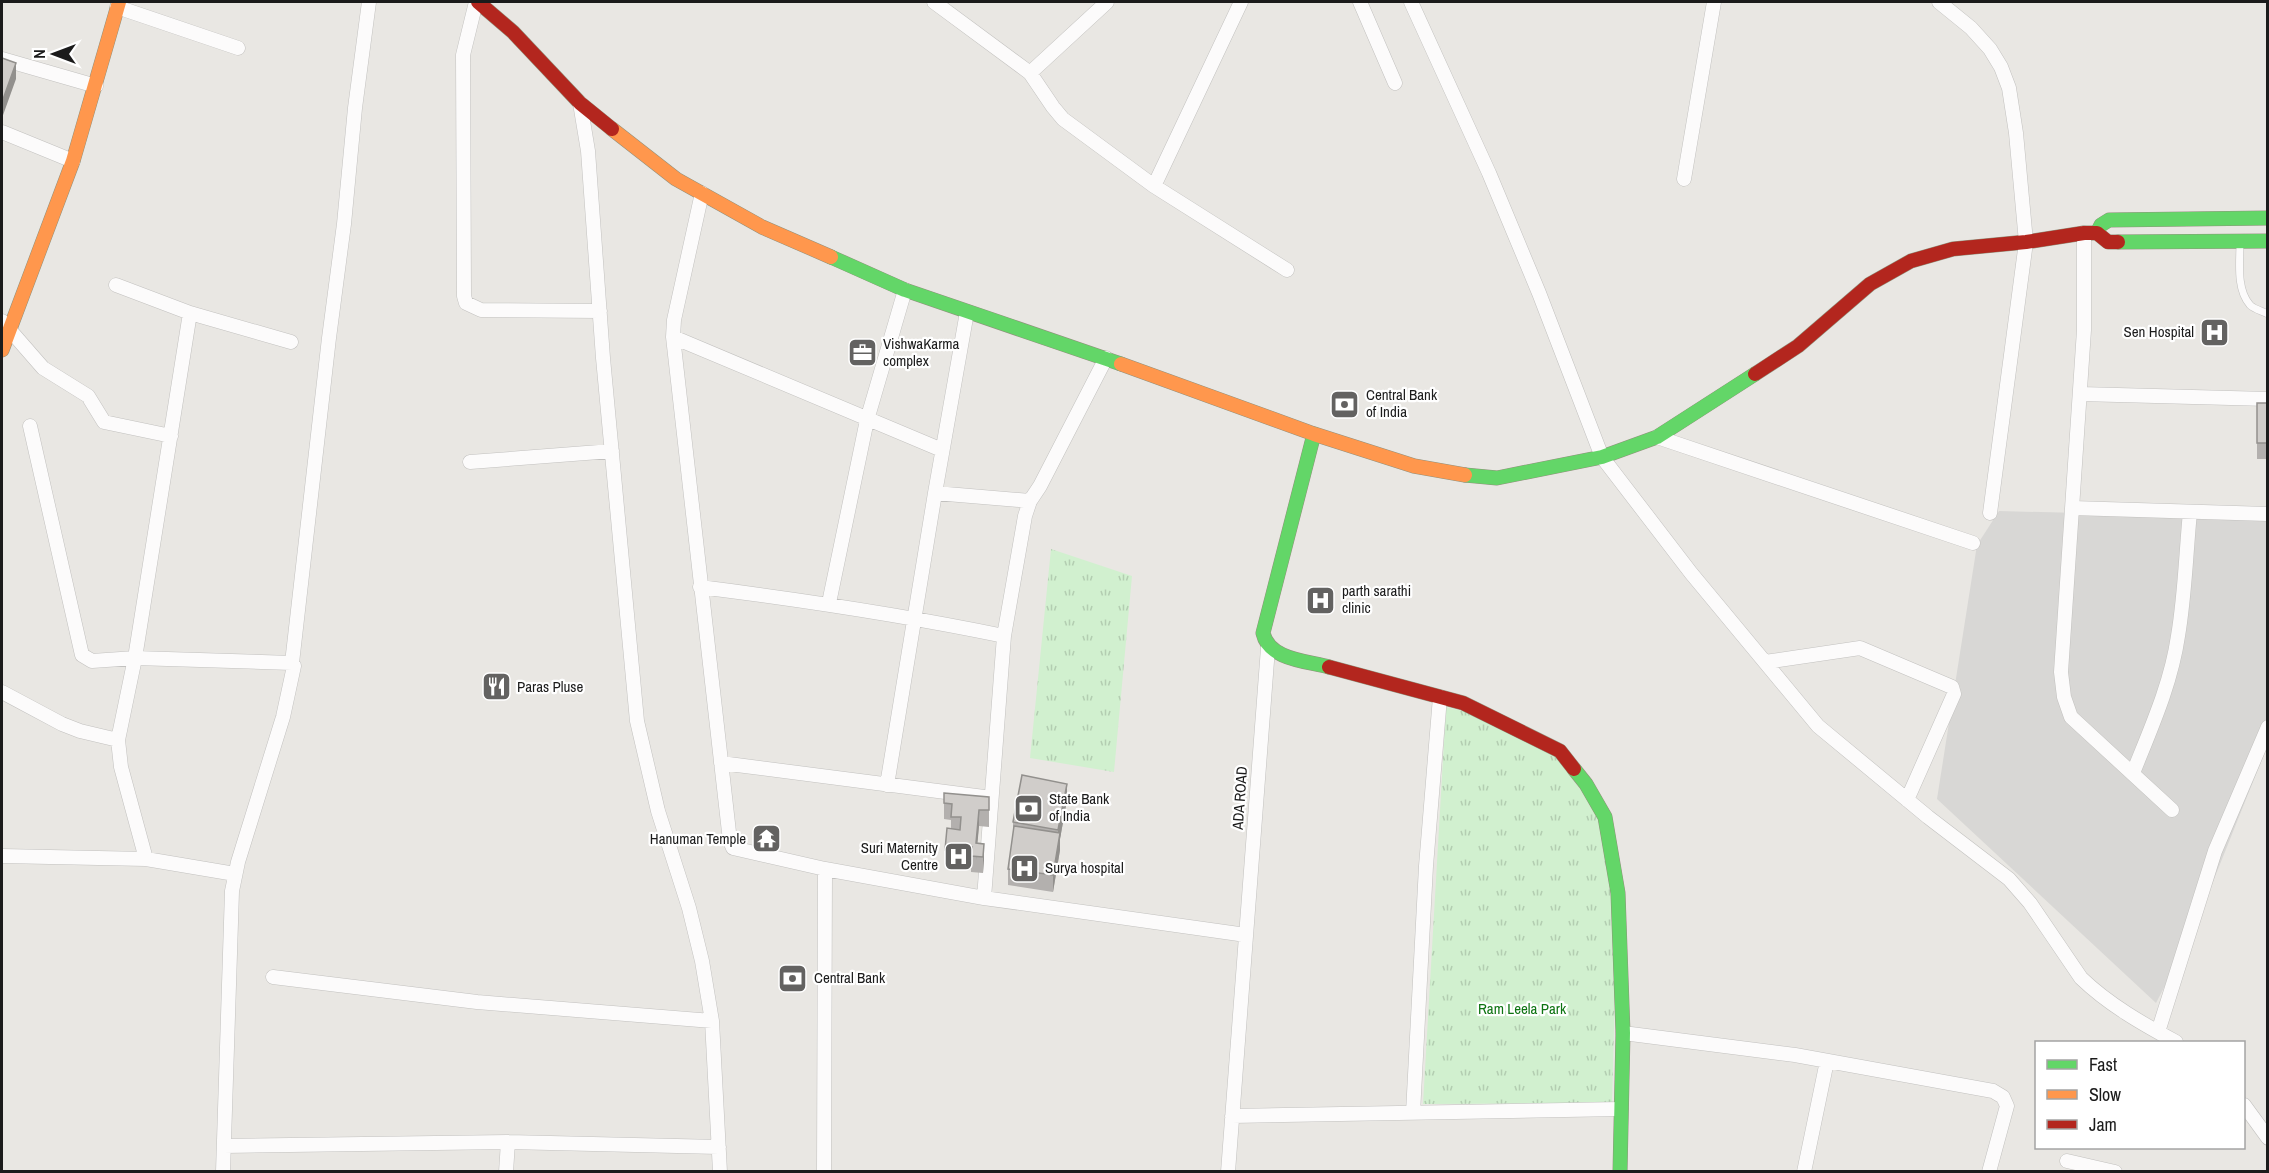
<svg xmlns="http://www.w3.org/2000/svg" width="2269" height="1173" font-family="'Archivo Narrow',sans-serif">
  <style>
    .residential { fill: #d8d7d5 }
    .park { fill: url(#park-tufts) }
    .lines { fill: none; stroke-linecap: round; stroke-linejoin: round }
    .lane-casing { stroke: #c2c1bf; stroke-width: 8 }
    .street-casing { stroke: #c2c1bf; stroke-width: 15 }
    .fast-casing { stroke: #91917c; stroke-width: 15 }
    .slow-casing { stroke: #91917c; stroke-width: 15 }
    .jam-casing { stroke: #91917c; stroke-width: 15 }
    .lane { stroke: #fcfbfb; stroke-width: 7 }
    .street { stroke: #fcfbfb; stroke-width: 14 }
    .fast { stroke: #63d668; stroke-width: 14 }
    .slow { stroke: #ff974d; stroke-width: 14 }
    .jam { stroke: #b3261e; stroke-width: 14 }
    .wall { fill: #b3b0ae }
    .shaded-wall { fill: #92908d }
    .building { fill: #d0cdca; stroke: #92908d; stroke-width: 1.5 }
    .labels { text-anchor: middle; stroke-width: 4.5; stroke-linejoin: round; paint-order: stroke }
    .poi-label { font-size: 15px; fill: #1b1b1b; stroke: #fff; text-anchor: start }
    .street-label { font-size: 15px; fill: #1b1b1b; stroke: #fff }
    .park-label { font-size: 15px; fill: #0e7412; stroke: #fff }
  </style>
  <defs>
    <pattern id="park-tufts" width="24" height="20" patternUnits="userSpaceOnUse" patternTransform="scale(1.5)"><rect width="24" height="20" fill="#d1f0cf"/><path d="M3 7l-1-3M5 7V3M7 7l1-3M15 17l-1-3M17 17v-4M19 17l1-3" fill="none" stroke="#b3cdb1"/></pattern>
  </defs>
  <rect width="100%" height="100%" fill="#e9e7e3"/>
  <path class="residential" d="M1999 511 2267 518V747L2194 929 2156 1003 1937 799 1977 545Z"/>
  <path class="park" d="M1051 549 1132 576 1114 772 1030 758Z
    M1446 707 1463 711 1560 757 1604 817 1617 916 1612 1103 1423 1104Z"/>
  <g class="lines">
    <defs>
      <path id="lane" d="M2240 242C2240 262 2236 289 2250 305 2254 309 2262 311 2268 314"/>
      <path id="street" d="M476 2 463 55 464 296 466 303 481 310 600 311
        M934 2 1030 73 1053 107 1063 119 1154 186 1287 270
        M1360 2 1395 83
        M1411 2 1489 173 1539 293 1602 457 1691 573 1818 726 1928 817 2009 879 2030 903 2081 978C2109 1005 2143 1024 2176 1042
        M1939 2 1971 28 1990 49 2001 67 2009 88 2016 133 2026 242 1990 513
        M117 7 238 48
        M2 59 96 86
        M1030 73 1107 2
        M580 103 588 151 603 358 637 721 658 811 689 908 702 961 712 1021 720 1172
        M2 132 73 161
        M1684 179 1714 2
        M1154 186 1241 2
        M702 193 674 320 673 337 730 841 733 848 825 869 984 898 1246 935
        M2084 233V330L2061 672 2064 697 2071 717 2172 810
        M116 285 190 313
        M2 321 43 368 88 396 104 422 171 436
        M673 337 942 450
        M2080 394 2268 399
        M30 426 82 655 92 661 135 658 118 740 121 767 146 859
        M1657 437 1973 543
        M470 462 612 451
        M935 493 1030 501
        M2072 508 2268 514
        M700 587C802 600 903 615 1004 636
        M829 603 867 420 905 290
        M1765 662 1860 648 1952 687 1954 694 1907 800
        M292 663 329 338 344 224 355 108 369 2
        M2 692 62 724 80 731 118 740
        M721 763 984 797
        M2133 773C2151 728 2171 684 2178 636 2185 595 2186 553 2190 512
        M887 785 935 493 967 312
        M2 856 146 859 235 874
        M984 898 1004 636 1025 516 1030 501 1040 486 1106 358
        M273 977 477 1002 712 1021
        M2158 1032 2215 851 2268 727
        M1623 1033 1795 1055 1993 1091 2003 1097 2007 1106 1989 1172
        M2244 1105 2268 1138
        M1413 1113 1426 866 1440 697
        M1232 1116 1621 1109
        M224 1146 508 1142 719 1147
        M2067 1161 2115 1172
        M223 1172 232 891 238 862 283 717 294 666 292 663 135 658 190 313 291 342
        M506 1172 508 1142
        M824 1172 825 869
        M1228 1172 1268 648
        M1804 1172 1827 1061"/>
      <path id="fast" d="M2097 233 2101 225 2109 220 2268 218
        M2118 242 2268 241
        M831 257 905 290 1121 364
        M1314 434 1263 633C1269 660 1307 661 1329 667
        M1465 475 1497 478 1602 457 1657 437 1755 374
        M1574 769 1586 784 1605 817 1618 893 1623 1033 1620 1172"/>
      <path id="slow" d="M612 129 676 179 762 227 831 257
        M2 350 73 161 119 2
        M1121 364 1314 434 1414 466 1465 475"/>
      <path id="jam" d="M478 2 513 32 580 103 612 129
        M1755 374 1798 346 1870 284 1911 261 1953 249 2026 242 2084 233H2097L2108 242H2118
        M1329 667 1463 703 1560 751 1574 769"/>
    </defs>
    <use href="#lane" class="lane-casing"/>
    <use href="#street" class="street-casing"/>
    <use href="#fast" class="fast-casing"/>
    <use href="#slow" class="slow-casing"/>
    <use href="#jam" class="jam-casing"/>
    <use href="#lane" class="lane"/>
    <use href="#street" class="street"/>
    <use href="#fast" class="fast"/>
    <use href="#slow" class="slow"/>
    <use href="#jam" class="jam"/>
  </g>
  <path class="wall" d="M2257 403H2268V459H2257Z
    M989 797V827L979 826 977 844H984L983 873 971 872V863L961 862V868L945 866V850L951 829V820L944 819V803Z
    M1067 800 1060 839V850L1053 892 1008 885V869L1013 834V822Z"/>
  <path class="shaded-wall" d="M16 63V79L2 118V102Z
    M1067 784V800L1060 839V850L1053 892V875L1058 843V830Z
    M979 810V826L976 860V843Z
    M984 844V860L983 873V857Z"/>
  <path class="building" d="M2 58 16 63 2 102Z
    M2257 403H2268V443H2257Z
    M1022 775 1067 784 1058 830 1013 822Z
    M944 793 989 797V810H979L976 843 984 844 983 857 971 856 972 847 961 846V851L945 850 947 828 960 830 961 817H951L952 804 944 803Z
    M1014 826 1060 833 1053 875 1008 869Z"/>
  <defs>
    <symbol id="hospital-square" viewBox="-11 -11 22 22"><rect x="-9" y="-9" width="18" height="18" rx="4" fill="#636261" stroke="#fff"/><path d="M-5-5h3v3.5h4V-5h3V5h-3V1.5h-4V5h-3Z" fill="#fff"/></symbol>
    <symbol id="office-square" viewBox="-11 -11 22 22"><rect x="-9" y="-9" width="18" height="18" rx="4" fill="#636261" stroke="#fff"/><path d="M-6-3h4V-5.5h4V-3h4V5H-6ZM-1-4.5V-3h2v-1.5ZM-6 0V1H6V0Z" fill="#fff"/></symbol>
    <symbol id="bank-square" viewBox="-11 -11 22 22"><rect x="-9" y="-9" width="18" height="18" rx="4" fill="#636261" stroke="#fff"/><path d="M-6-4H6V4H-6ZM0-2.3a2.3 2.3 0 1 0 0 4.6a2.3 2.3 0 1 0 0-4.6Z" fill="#fff"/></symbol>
    <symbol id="restaurant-square" viewBox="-11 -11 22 22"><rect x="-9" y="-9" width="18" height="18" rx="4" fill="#636261" stroke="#fff"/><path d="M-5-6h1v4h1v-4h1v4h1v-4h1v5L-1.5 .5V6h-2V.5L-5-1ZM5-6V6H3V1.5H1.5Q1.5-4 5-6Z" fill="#fff"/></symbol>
    <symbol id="temple-square" viewBox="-11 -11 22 22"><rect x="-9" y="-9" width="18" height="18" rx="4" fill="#636261" stroke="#fff"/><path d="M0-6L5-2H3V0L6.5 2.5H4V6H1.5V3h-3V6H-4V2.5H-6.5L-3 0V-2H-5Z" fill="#fff"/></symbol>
  </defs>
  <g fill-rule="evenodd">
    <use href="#hospital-square" x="2198" y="316" width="33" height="33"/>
    <use href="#office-square" x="846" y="336" width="33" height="33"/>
    <use href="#bank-square" x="1328" y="388" width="33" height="33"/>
    <use href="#hospital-square" x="1304" y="584" width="33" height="33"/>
    <use href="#restaurant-square" x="480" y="670" width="33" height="33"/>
    <use href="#bank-square" x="1012" y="792" width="33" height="33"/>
    <use href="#temple-square" x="750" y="822" width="33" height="33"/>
    <use href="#hospital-square" x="942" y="840" width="33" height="33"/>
    <use href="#hospital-square" x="1008" y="852" width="33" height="33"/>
    <use href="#bank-square" x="776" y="962" width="33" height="33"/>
  </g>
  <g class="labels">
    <g class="poi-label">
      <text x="2194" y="337" text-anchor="end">Sen Hospital</text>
      <text x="883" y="349">VishwaKarma<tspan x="883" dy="17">complex</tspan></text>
      <text x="1366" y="400">Central Bank<tspan x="1366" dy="17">of India</tspan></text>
      <text x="1342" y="596">parth sarathi<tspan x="1342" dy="17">clinic</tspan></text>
      <text x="517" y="692">Paras Pluse</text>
      <text x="1049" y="804">State Bank<tspan x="1049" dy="17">of India</tspan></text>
      <text x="746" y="844" text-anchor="end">Hanuman Temple</text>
      <text x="938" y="853" text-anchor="end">Suri Maternity<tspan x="938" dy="17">Centre</tspan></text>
      <text x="1045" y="873">Surya hospital</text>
      <text x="814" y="983">Central Bank</text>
    </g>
    <g class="street-label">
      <text transform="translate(1240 798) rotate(-86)" y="5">ADA ROAD</text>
    </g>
    <g class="park-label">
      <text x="1522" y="1014">Ram Leela Park</text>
    </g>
  </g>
  <rect width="2269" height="1173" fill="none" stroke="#1b1b1b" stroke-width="6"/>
  <rect x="2035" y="1041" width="210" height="108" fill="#ffffff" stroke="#a4a4a4" stroke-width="1.5"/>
  <rect x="2047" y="1060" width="30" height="9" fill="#63d668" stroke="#a4a4a4" stroke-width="1.5"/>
  <text x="2089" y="1071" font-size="18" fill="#1b1b1b">Fast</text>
  <rect x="2047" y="1090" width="30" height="9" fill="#ff974d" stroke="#a4a4a4" stroke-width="1.5"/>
  <text x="2089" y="1101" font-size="18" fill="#1b1b1b">Slow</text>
  <rect x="2047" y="1120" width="30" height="9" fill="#b3261e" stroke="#a4a4a4" stroke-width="1.5"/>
  <text x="2089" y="1131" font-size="18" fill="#1b1b1b">Jam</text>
  <g transform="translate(54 54) rotate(270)" stroke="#ffffff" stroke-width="4.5" paint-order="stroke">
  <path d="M0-4.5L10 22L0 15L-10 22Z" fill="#1b1b1b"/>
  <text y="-9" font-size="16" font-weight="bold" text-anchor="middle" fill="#1b1b1b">N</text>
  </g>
</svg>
